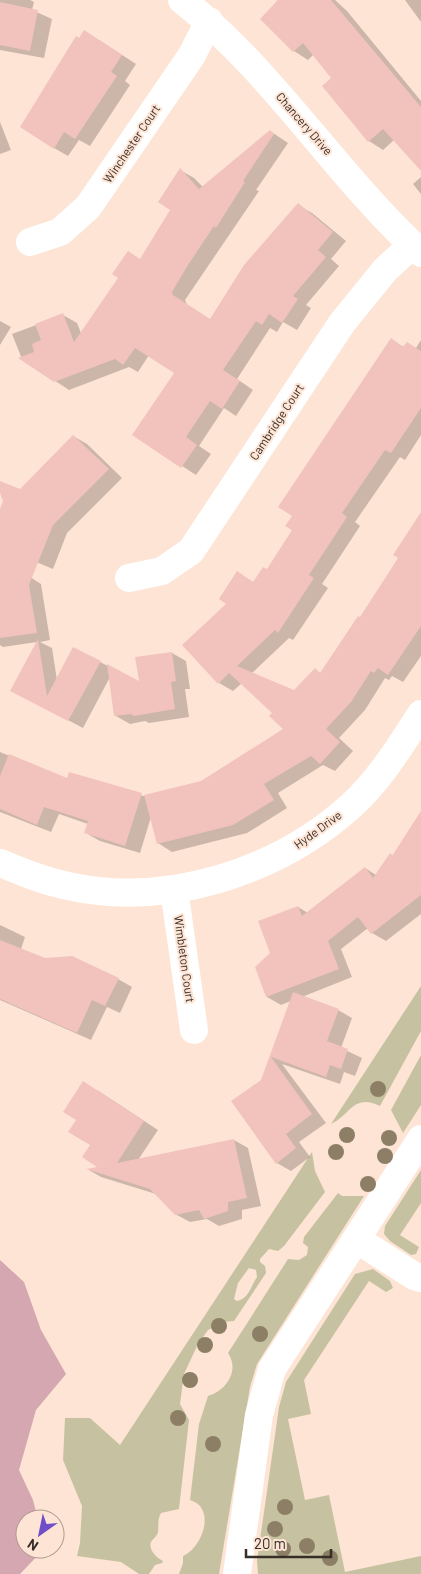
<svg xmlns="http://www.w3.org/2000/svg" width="421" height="1574" font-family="Barlow,sans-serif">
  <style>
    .green { fill: #c6c2a1; fill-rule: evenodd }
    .water { fill: #d5a8b1 }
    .shadow { fill: #0003 }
    .building { fill: #f1c3bc }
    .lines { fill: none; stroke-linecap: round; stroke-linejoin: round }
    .minor { stroke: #fff; stroke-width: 28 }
    .tree { fill: #8d7f65 }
    .labels { text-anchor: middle; stroke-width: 4; stroke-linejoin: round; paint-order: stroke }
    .street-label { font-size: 12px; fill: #382e28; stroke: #fee4d4 }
  </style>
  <rect width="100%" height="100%" fill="#fee4d4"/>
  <path class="green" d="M421 986V1031L380 1106C353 1093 350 1116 331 1124Z
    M421 1055V1105L403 1133 391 1110Z
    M312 1152 315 1171 325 1192 284 1246 278 1251 269 1249 260 1259V1262L265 1266 266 1273 234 1321 224 1322 208 1330 198 1344 184 1374 180 1404 189 1420 179 1509 161 1513C157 1520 159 1525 158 1532 157 1537 153 1538 151 1542 148 1550 157 1558 163 1561L162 1563 155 1565 149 1574H139L121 1562 77 1556 80 1543 82 1506 63 1460 65 1418H90L120 1445ZM249 1268 256 1270 257 1277C251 1286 249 1299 237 1301L234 1299 238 1283Z
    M421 1170V1203L400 1235 419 1247 416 1254 411 1255 390 1241 384 1234 385 1226Z
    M338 1193 342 1196H364L257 1364 250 1387 219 1574H179L183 1563V1556C202 1548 217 1508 190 1500L199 1424 208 1396C226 1391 240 1371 228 1353L288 1259 299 1260 307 1255 308 1247 303 1243 304 1237Z
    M373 1269 390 1281 393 1288 386 1292 369 1281 304 1380 311 1414 288 1419 305 1500 329 1495 345 1572 421 1556V1574H258L257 1561 279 1407 286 1382 355 1274Z"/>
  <path class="water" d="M0 1260 24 1282 41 1330 66 1374 36 1410 19 1470 33 1500 38 1519H25V1549H44L20 1574H0Z"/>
  <path class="shadow" d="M0 0H30L34 2 32 10 52 19 44 58 0 50Z
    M278 0H335L347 11 421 101V169L394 140 383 150 369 141 324 86 333 78 314 54 308 60 294 51 262 19Z
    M405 0H421V22Z
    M99 40 136 64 125 81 130 85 90 146 79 140 68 156 54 148Z
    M0 122 11 150 0 154Z
    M270 131 288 143 256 190 259 191 185 300 187 305 211 320 298 205 312 213 346 241 331 259 339 266 306 305 311 308 297 330 283 322 277 332 270 328 237 379 253 390 236 416 224 408 199 446 211 454 196 475 134 435 175 373 149 355 138 372 129 367 69 390 22 359 12 334 63 315 77 323 81 333 141 260 172 210 180 170 194 178 203 187Z
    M421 177V194L413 184Z
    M0 321 11 327 0 345Z
    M391 340 404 347 416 348 421 340V435L405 460 400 457 355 522 360 526 322 584 328 588 293 640 289 638 251 674 295 692 315 670 321 673 361 619 400 558 421 514V656L403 682 392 676 389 680 385 678 365 710 339 738 353 751 335 771 323 765 278 793 287 808 247 833 172 852 158 843 151 817 140 853 100 841 86 833 88 824 59 814 51 832 0 812V752L68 780 144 796 202 782 285 729 274 713 242 683 233 691 219 683 228 604 238 573 253 582 267 570 294 530Z
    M73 436 87 444 122 478 67 533 53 569 0 547V513L5 501 0 490V482L20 490Z
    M27 575 41 584 50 640 40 642 52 648 57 680 100 662 141 683 172 653 186 661 190 689H185L189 717 149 723 145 721 130 724 116 716 110 677 83 728 26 698 37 642 3 647 0 645V579Z
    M421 812V914L386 941 372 933 368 928 341 949 352 977 302 997 338 1010 352 1018 341 1048 362 1058 355 1076 344 1072 340 1084 282 1064 326 1123 299 1142 310 1157 291 1171 277 1163 262 1081 291 1001 281 1005 267 997 272 953 298 907 308 913 365 868 376 875 390 854 393 856Z
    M0 925 25 937 21 949 45 959 118 979 132 987 120 1013 107 1007 91 1040 0 1000Z
    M97 1090 158 1130 138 1160 234 1140 248 1148 261 1206 242 1210V1219L219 1226 207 1219 190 1222 175 1214 156 1194 101 1177 89 1170 100 1167 91 1145Z"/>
  <path class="building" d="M278 0H331L421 107V171L383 129 368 142 322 86 331 78 303 43 293 52 260 19Z
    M0 2 38 10 30 51 0 45Z
    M84 30 122 55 111 72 117 76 75 139 64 132 54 149 20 127 76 36 79 38Z
    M270 130 274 134 243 181 245 182 216 228 214 226 188 265 172 292 173 295 210 319 244 265 298 203 333 232 318 250 326 257 293 296 298 299 282 323 269 314 262 325 256 321 223 370 240 381 222 409 210 401 186 437 197 445 181 468 132 435 174 373 135 348 123 365 115 359 54 382 18 358 34 352 32 344 41 340 35 324 63 313 74 342 118 278 112 274 128 251 140 259 170 210 158 202 180 168 199 189Z
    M391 338 403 347 407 342 421 351V408L391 453 385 450 342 513 347 517 309 575 314 578 278 633 275 630 237 666 294 690 315 668 320 673 358 616 360 617 398 558 393 555 421 512V626L388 675 378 668 374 673 371 671 351 702 326 729 340 742 320 764 311 756 264 784 274 800 233 825 157 844 144 795 201 781 283 729 269 716 272 713 229 673 218 684 182 645 226 604 219 599 237 571 253 582 263 567 267 569 292 530 285 526 292 516 278 507Z
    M73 435 109 469 53 525 29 585 37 633 0 638V509L3 501 0 493V481L20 489Z
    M38 639 47 696 73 647 101 661 68 721 10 691Z
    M172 652 176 681 171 682 175 709 134 716 131 714 114 716 107 664 139 681 135 657Z
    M9 754 67 778 69 772 142 793 125 846 84 833 88 821 44 807 37 825 0 809V776Z
    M421 811V895L371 934 358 917 328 941 339 969 266 997 255 967 270 953 258 921 298 906 302 916 365 867 373 878 390 853 392 856Z
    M0 940 45 958 72 956 119 978 105 1006 92 1000 77 1033 0 999Z
    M293 992 339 1009 327 1041 348 1049 341 1069 330 1065 326 1077 271 1057 312 1114 286 1134 296 1148 276 1164 231 1101 261 1080Z
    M83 1081 144 1121 117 1163 234 1139 247 1198 228 1202V1211L204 1219 199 1210 175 1215 150 1189 86 1169 97 1167 82 1157 90 1145 68 1132 76 1120 63 1112Z"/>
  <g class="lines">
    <path class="minor" d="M182 0C274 72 335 174 421 253
      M30 242 60 232 88 207 192 55 209 21
      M129 578 162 571 191 551 342 323 385 270 412 245
      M0 863C22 872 44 881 68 886 167 908 279 872 353 804 380 779 401 745 421 714
      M174 889 194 1030
      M356 1239 414 1276 421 1278
      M237 1574 259 1415 272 1369 421 1139"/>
  </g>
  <g class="tree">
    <circle cx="378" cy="1089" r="8"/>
    <circle cx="347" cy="1135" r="8"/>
    <circle cx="389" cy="1138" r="8"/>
    <circle cx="336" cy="1152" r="8"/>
    <circle cx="385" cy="1156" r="8"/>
    <circle cx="368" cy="1184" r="8"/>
    <circle cx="219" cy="1326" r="8"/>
    <circle cx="260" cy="1334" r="8"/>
    <circle cx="205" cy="1345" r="8"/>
    <circle cx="190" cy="1380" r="8"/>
    <circle cx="178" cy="1418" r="8"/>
    <circle cx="213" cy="1444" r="8"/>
    <circle cx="285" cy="1507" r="8"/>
    <circle cx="275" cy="1529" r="8"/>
    <circle cx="307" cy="1546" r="8"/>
    <circle cx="283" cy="1549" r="8"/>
    <circle cx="330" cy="1558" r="8"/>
  </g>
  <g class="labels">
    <g class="street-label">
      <text transform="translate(304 124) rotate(49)" y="4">Chancery Drive</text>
      <text transform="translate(132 144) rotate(-56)" y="4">Winchester Court</text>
      <text transform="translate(277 422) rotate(-57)" y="4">Cambridge Court</text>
      <text transform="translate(318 830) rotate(-36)" y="4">Hyde Drive</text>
      <text transform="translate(184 959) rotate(82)" y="4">Wimbleton Court</text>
    </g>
  </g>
  <g transform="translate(40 1534) rotate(213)"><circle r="24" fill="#fee4d4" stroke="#af9b8f"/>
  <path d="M0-4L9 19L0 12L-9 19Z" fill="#704ec7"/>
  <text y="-8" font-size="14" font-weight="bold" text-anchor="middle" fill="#382e28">N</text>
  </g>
  <path d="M246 1549v8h85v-8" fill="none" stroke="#382e28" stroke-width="2.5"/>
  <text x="254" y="1549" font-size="15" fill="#382e28" stroke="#fee4d4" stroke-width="4" paint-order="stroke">20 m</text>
</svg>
